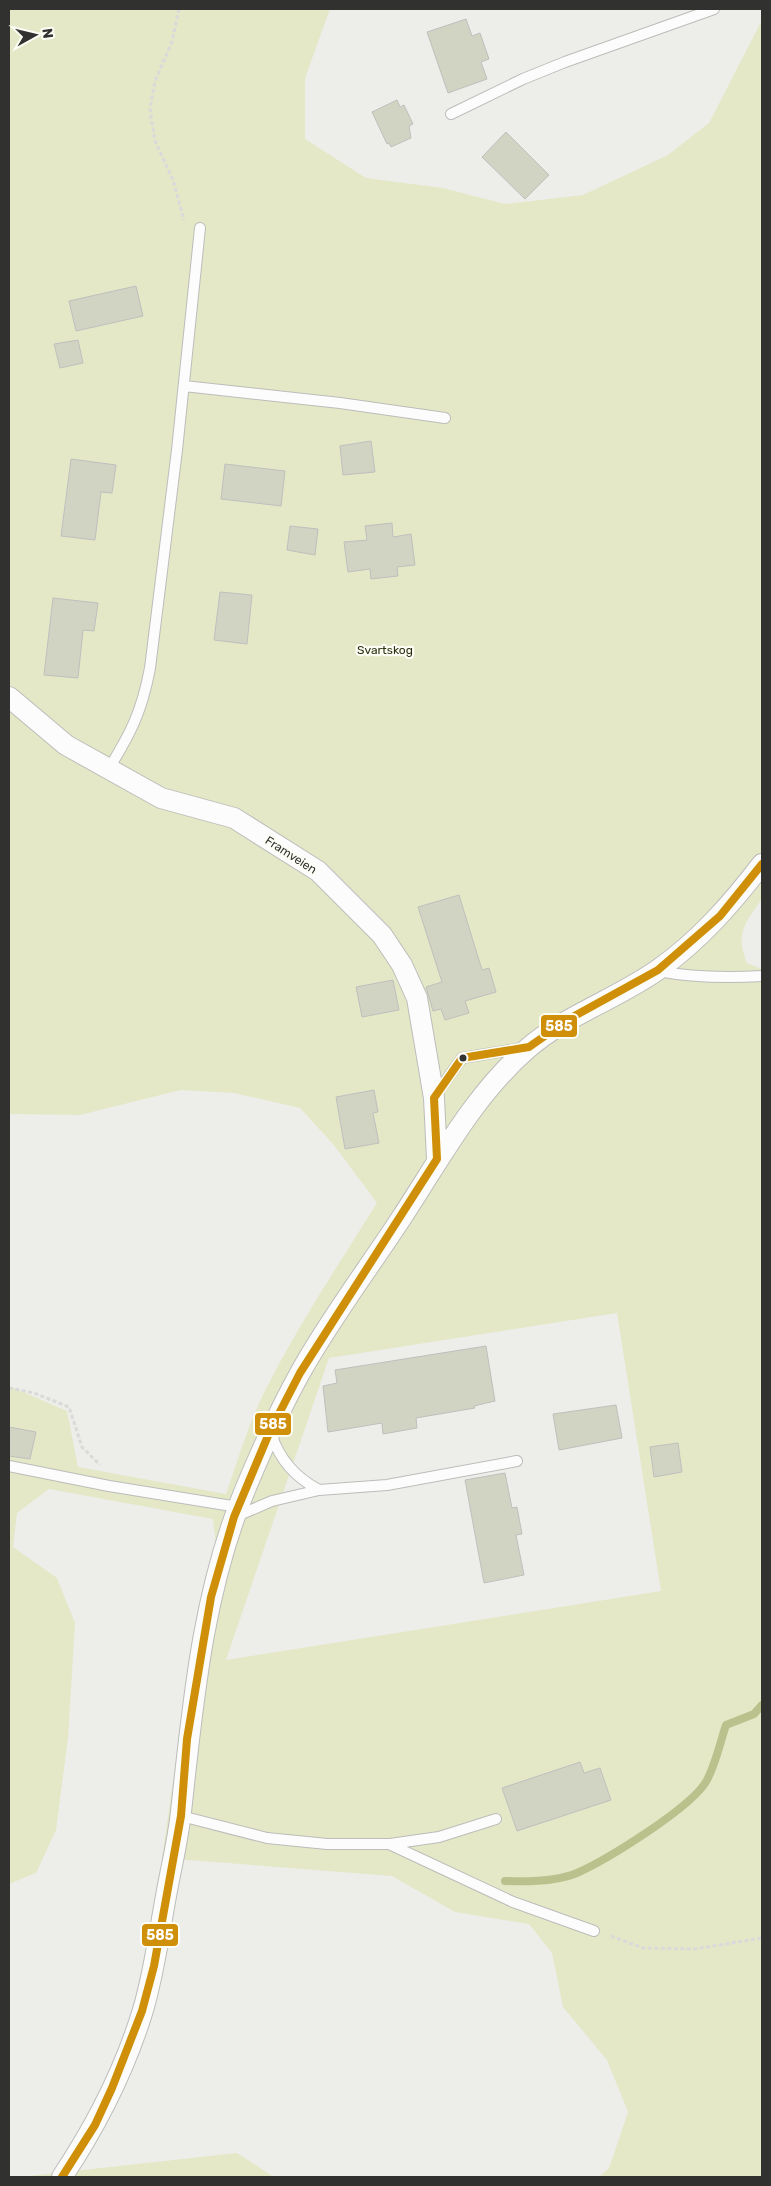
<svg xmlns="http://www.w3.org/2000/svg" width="771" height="2186" font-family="Rubik,sans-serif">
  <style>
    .green { fill: #e4e8c7; fill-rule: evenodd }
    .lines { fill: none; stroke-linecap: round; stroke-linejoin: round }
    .stream { stroke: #bbc18c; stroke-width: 8 }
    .building { fill: #d1d3c3; stroke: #bfc0bd }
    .service-casing { stroke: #bcbdba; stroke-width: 12 }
    .minor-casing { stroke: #bcbdba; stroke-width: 22 }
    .path { stroke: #d9dad9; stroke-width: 3; stroke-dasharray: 4 2.5; stroke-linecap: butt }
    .service { stroke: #fcfcfc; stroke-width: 10 }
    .minor { stroke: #fcfcfc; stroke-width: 20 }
    .bus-1-casing { stroke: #fcfdf5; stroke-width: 11 }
    .bus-1 { stroke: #cf8f09; stroke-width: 8 }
    .bus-dot { fill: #31322f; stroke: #fcfdf5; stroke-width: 2 }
    .labels { text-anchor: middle; stroke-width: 4.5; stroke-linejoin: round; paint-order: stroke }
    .park-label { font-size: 12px; fill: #2c2f0e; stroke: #fcfdf5 }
    .street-label { font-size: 12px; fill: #31322f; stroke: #fcfdf5 }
    .line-badge { stroke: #fcfdf5; stroke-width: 2 }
    .badge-label { font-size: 14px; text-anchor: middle; font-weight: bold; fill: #fff }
  </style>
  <rect width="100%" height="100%" fill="#edeeea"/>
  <path class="green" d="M9 9H330L305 78V139L366 178 443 188 505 204 583 195 668 155 709 123 762 20V899C745 923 735 933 747 963L762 969V2177H599L609 2168 628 2112 607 2060 563 2007 552 1953 529 1924 455 1912 392 1876 162 1858 189 1671 216 1546 213 1519 49 1489 17 1513 13 1547 57 1578 75 1623 68 1738 56 1830 36 1873 9 1884V1386L67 1411 78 1467 226 1494C239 1457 250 1418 269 1383 301 1321 340 1262 377 1203L333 1144 300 1108 234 1093 181 1090 80 1115 9 1114ZM617 1313 661 1591 226 1660 329 1358Z
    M237 2153 274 2177H19Z"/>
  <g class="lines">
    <path class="stream" d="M505 1881C528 1882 555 1882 577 1873 606 1860 693 1807 707 1780 716 1763 720 1743 726 1725L754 1714 762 1705"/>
  </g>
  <path class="building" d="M466 19 472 36 480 33 489 59 481 62 487 79 448 93 427 32Z
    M397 100 400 107 404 105 413 124 409 126 411 138 391 147 389 143 387 144 372 112Z
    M506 132 549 175 525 199 482 157Z
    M136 286 143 316 76 331 69 301Z
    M78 340 83 363 60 368 54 344Z
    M371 441 375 472 343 475 340 446Z
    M71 459 116 465 112 493 101 492 95 540 61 536Z
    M225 464 285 471 281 506 221 499Z
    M392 523 393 537 411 534 415 565 397 567 398 576 371 579 370 569 348 572 344 542 367 540 365 526Z
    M290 526 318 529 315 555 287 550Z
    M220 592 252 595 247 644 214 640Z
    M53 598 98 603 94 631 83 630 78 678 44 675Z
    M459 895 482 970 489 968 496 992 465 1001 469 1013 445 1020 441 1009 433 1011 426 987 442 982 418 907Z
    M393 980 399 1010 362 1017 356 987Z
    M374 1090 378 1112 373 1113 379 1143 345 1149 336 1097Z
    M486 1346 495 1401 474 1406 475 1408 416 1418 417 1428 383 1434 382 1423 328 1432 323 1386 337 1383 335 1370Z
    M616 1405 622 1438 559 1450 553 1414Z
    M9 1427 36 1432 30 1459 9 1456Z
    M678 1443 682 1472 654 1477 650 1447Z
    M505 1473 512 1508 517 1507 522 1534 516 1535 524 1575 484 1583 465 1480Z
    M580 1762 584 1773 600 1768 611 1800 517 1831 502 1788Z"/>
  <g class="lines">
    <defs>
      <path id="service" d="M451 114 523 79 565 62 714 9
        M184 386 340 403 445 418
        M108 770C131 733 142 711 150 668L177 450 200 228
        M659 971C694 978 727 978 762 976
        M434 1097 462 1058 523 1048
        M271 1434C280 1460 295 1477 319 1490
        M9 1466 109 1486 238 1507
        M237 1516 272 1501 319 1490 387 1485 517 1461
        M181 1816 267 1838 327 1844H389L513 1902 594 1931
        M390 1844 439 1837 496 1819"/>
      <path id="minor" d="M9 697 66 745 161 798 234 818 318 871 382 935 402 965 417 998 434 1098 437 1159
        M62 2177C96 2126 125 2069 143 2010 154 1973 159 1934 166 1896 171 1868 178 1840 181 1812 193 1701 203 1589 247 1485 263 1447 280 1409 300 1373 330 1319 368 1269 402 1217 440 1159 474 1095 527 1049 566 1015 617 999 659 969 700 940 732 903 762 864"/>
    </defs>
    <use href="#service" class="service-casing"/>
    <use href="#minor" class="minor-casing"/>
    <path class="path" d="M179 9 172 42 155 81 150 109 155 141 173 180 184 220
      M9 1388 34 1393 69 1407 82 1447 100 1465
      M611 1936 643 1948 695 1949 762 1938"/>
    <use href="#service" class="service"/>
    <use href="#minor" class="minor"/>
    <defs>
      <path id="bus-1" d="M62 2177 95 2125 112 2088 142 2011 154 1966 181 1816 187 1739 211 1597 234 1517 270 1431 300 1373 437 1159 434 1098 462 1058 529 1047 569 1019 658 970 720 916 762 864"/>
    </defs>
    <use href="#bus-1" class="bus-1-casing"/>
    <use href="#bus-1" class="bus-1"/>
  </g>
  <circle class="bus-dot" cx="463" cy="1058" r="4.5"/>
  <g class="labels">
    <g class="park-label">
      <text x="385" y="654">Svartskog</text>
    </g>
    <g class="street-label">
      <text transform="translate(291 855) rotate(33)" y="4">Framveien</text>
    </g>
  </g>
  <g class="line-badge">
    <rect x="540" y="1014" width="38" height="24" rx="5" fill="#cf8f09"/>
    <rect x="254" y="1412" width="38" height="24" rx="5" fill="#cf8f09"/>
    <rect x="141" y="1923" width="38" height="24" rx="5" fill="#cf8f09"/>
  </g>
  <g class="badge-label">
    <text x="559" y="1031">585</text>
    <text x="273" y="1429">585</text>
    <text x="160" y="1940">585</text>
  </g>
  <rect width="771" height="2186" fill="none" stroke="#31322f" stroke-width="20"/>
  <g transform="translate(35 35) rotate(82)" stroke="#fcfdf5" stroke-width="4" paint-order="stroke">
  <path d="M0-4L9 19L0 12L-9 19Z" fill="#31322f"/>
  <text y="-8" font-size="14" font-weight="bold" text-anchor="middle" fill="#31322f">N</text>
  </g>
</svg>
